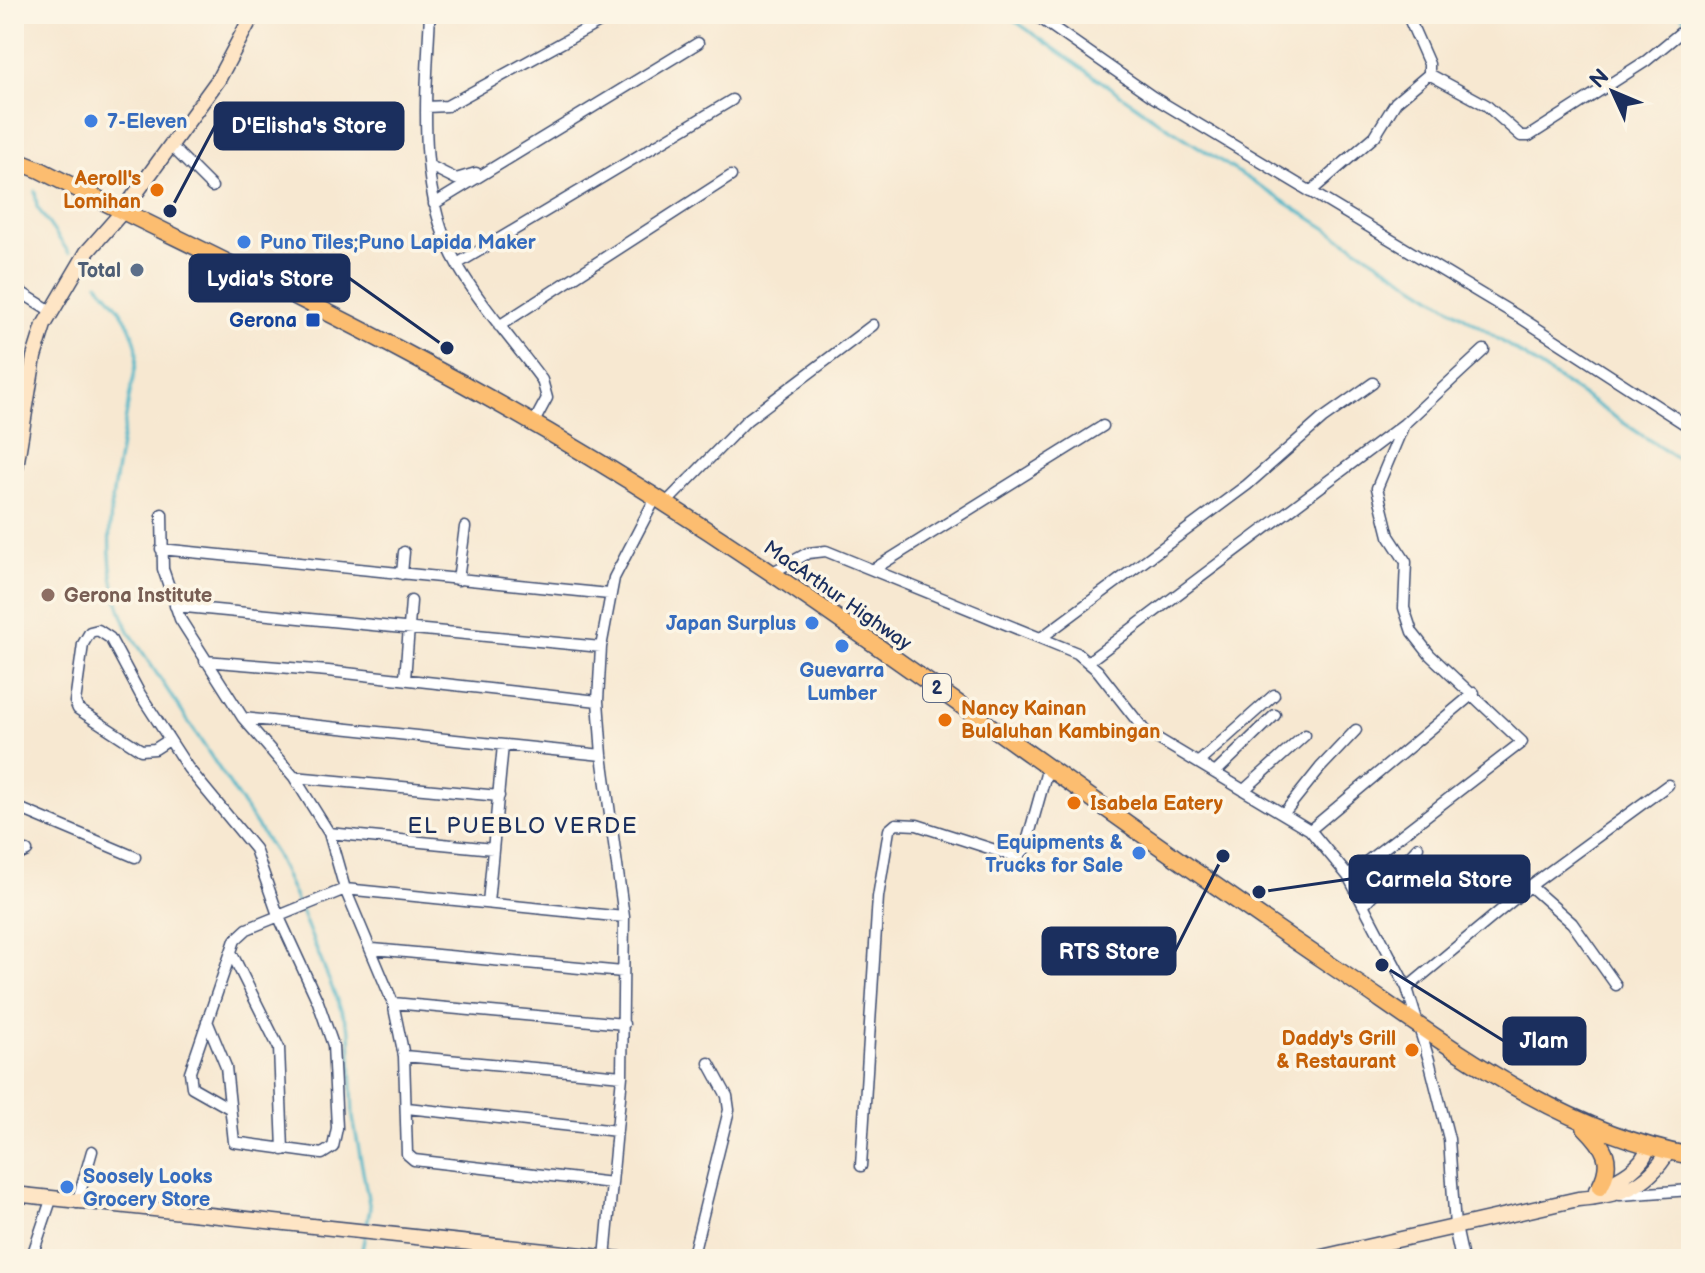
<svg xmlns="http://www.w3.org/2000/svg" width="1705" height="1273" font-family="'Balsamiq Sans',sans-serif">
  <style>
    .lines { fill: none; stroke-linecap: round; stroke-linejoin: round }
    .stream { stroke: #4bb5c8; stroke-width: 3 }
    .minor-casing { stroke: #3c4b6f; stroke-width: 13 }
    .tertiary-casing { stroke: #3c4b6f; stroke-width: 15 }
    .secondary-casing { stroke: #3c4b6f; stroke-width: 17 }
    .trunk-casing { stroke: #3c4b6f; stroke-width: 19 }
    .minor { stroke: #fff; stroke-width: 10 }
    .tertiary { stroke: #fff; stroke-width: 12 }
    .secondary { stroke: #fee5c5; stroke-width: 14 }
    .trunk { stroke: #fcbd6f; stroke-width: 16 }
    .shop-dot { fill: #3f7fe0; stroke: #fcf5e5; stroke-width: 3 }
    .food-dot { fill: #e8710a; stroke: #fcf5e5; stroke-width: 3 }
    .service-dot { fill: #5c6f8a; stroke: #fcf5e5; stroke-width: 3 }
    .transit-dot { fill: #1a4fb4; stroke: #fcf5e5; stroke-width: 3 }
    .education-dot { fill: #8d6e63; stroke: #fcf5e5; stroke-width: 3 }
    .labels { text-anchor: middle; stroke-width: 7; stroke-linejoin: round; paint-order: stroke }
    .shield { fill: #fcf5e5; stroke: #5e6a86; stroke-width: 2 }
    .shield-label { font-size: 18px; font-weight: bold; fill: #1b2f5e }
    .shop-label { font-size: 20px; font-weight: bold; fill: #366cbe; stroke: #fcf5e5; text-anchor: start }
    .food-label { font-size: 20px; font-weight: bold; fill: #c56008; stroke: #fcf5e5; text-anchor: end }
    .service-label { font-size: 20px; font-weight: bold; fill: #4e5e75; stroke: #fcf5e5; text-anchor: end }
    .transit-label { font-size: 20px; font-weight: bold; fill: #164399; stroke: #fcf5e5; text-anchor: end }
    .education-label { font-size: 20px; font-weight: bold; fill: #785e54; stroke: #fcf5e5; text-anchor: start }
    .street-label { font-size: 20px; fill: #1b2f5e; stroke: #fcf5e5 }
    .neighbourhood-label { font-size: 22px; letter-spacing: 2px; fill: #1b2f5e; stroke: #fcf5e5 }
    .leader { fill: none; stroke: #1b2f5e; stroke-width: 3 }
    .callout-dot { fill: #1b2f5e; stroke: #fcf5e5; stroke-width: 3 }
    .callout { fill: #1b2f5e; stroke: #1b2f5e; stroke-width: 3 }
    .callout-label { font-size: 22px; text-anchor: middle; font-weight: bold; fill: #fff }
  </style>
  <rect width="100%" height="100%" fill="#fcf5e5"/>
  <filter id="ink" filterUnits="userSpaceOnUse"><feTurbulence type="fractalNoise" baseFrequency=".0125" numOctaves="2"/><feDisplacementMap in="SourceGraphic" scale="16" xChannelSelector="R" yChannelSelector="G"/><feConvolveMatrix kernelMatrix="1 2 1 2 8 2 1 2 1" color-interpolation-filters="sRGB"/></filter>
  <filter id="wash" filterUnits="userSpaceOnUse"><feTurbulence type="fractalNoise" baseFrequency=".006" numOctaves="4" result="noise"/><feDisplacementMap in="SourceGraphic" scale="32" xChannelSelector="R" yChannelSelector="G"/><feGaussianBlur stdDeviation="1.8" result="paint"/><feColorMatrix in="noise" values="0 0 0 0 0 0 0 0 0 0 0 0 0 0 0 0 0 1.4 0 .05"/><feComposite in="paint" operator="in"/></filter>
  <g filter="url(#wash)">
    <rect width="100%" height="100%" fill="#f7e8d1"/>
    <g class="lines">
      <path class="stream" d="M1005 14 1155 119 1488 332 1691 468
        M1681 14 1691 33
        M35 191 37 207 69 253
        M98 283C115 302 129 318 136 344 140 361 130 387 128 405 115 483 93 559 130 633L276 855 298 905
        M301 911 350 1032 353 1118 370 1209 366 1228
        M360 1259 365 1235"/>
    </g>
  </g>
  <g filter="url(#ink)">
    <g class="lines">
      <defs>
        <path id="minor" d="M430 14C426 95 416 194 458 266 482 307 514 342 542 380L547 398 533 424
          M1034 14 1153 97 1521 318 1691 428
          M1429 74 1486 105 1521 136H1529L1646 61 1691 24
          M427 107 447 106 614 14
          M170 145 212 187
          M430 166 456 179 476 173
          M1310 192 1375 136 1396 102 1429 74V64L1407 14
          M434 204 698 43
          M457 264 732 100
          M14 288 51 311
          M499 326 731 176
          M666 503 747 420 873 325
          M162 514 163 569 180 619 243 718 294 777 329 833 345 889 393 1003 404 1056 407 1154 414 1160 612 1183
          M161 549 609 594
          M874 569 1103 426
          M771 573 808 553 826 551 1077 653 1098 671 1145 731 1310 830 1348 876 1407 988 1429 1060 1449 1139 1455 1227
          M402 574 404 552
          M458 580 465 527
          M175 606 601 647
          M1041 638 1247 485 1322 419 1373 383
          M205 661 328 671 598 701
          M1089 661 1404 424 1484 350
          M405 679 411 601
          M243 718 602 755
          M169 740 155 749 141 750 78 709 75 702 83 644 90 632 98 630 110 638 140 694 188 768 255 849 278 915 318 1002 333 1045 337 1128 333 1147 322 1154 234 1142 226 1067 207 1021
          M1199 762 1274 695
          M1215 773 1275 715
          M294 777 499 796
          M1244 790 1305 735
          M14 806 135 857
          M1284 813 1320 768 1356 730
          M1310 830 1474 693
          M329 833 493 849
          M14 857 27 851
          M1348 876 1522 742 1430 655 1412 632 1404 608 1406 562 1389 536 1377 488 1404 424
          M1530 886 1572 923 1616 985
          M488 903 503 745
          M1364 904 1418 847
          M373 949 623 972
          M231 952 279 1048 283 1150
          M1407 988 1530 886 1668 785
          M393 1003 624 1024
          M404 1056 622 1076
          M229 1108 192 1087 190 1072 235 940 247 929 345 889 624 917
          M407 1108 617 1131
          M861 1166 878 897 889 830 896 824 917 825 1017 857 1025 849 1048 767
          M1620 1195 1691 1190
          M77 1203 92 1151
          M605 1258 622 1076 624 917 602 755 598 701 601 647 614 578 656 497
          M31 1259 51 1200
          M692 1259 729 1110 727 1096 709 1063"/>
        <path id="tertiary" d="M1455 1227 1462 1259"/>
        <path id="secondary" d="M14 479 34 357 44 325 87 252 123 211 218 80 253 14
          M1596 1190C1614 1181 1643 1169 1648 1147
          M14 1194 620 1259
          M1313 1259 1578 1199C1617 1196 1647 1188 1668 1152"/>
        <path id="trunk" d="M14 160 40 170C161 231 284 288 404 352 530 418 652 492 770 572 957 699 1138 835 1326 962 1441 1039 1551 1129 1691 1156
          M1585 1127C1605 1147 1614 1161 1600 1187"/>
      </defs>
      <use href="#minor" class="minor-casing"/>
      <use href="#tertiary" class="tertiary-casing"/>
      <use href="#secondary" class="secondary-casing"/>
      <use href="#trunk" class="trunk-casing"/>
      <use href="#minor" class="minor"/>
      <use href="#tertiary" class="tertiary"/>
      <use href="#secondary" class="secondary"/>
      <use href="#trunk" class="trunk"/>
    </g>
  </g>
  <g class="shop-dot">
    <circle cx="91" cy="121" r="8"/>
    <circle cx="244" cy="242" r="8"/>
    <circle cx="812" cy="623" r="8"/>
    <circle cx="842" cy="646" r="8"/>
    <circle cx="1139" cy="853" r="8"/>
    <circle cx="67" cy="1187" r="8"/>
  </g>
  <g class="food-dot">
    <circle cx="157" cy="190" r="8"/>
    <circle cx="945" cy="720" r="8"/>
    <circle cx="1074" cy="803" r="8"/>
    <circle cx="1412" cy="1050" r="8"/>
  </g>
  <circle class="service-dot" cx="137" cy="270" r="8"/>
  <rect class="transit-dot" x="305" y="312" width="16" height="16" rx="4"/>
  <circle class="education-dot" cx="48" cy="595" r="8"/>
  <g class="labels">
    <rect class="shield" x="923" y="674" width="28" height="28" rx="6"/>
    <g class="shield-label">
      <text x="937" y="694">2</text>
    </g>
    <g class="shop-label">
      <text x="107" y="128">7-Eleven</text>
      <text x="260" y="249">Puno Tiles;Puno Lapida Maker</text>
      <text x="796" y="630" text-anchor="end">Japan Surplus</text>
      <text x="842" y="677" text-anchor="middle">Guevarra<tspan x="842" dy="23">Lumber</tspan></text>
      <text x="1123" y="849" text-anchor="end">Equipments &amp;<tspan x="1123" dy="23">Trucks for Sale</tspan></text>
      <text x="83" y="1183">Soosely Looks<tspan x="83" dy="23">Grocery Store</tspan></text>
    </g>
    <g class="food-label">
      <text x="141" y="185">Aeroll's<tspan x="141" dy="23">Lomihan</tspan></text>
      <text x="961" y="715" text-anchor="start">Nancy Kainan<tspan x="961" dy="23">Bulaluhan Kambingan</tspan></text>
      <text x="1090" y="810" text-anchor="start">Isabela Eatery</text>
      <text x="1396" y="1045">Daddy's Grill<tspan x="1396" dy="23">&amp; Restaurant</tspan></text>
    </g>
    <g class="service-label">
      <text x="121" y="277">Total</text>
    </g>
    <g class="transit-label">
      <text x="297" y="327">Gerona</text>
    </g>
    <g class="education-label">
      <text x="64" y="602">Gerona Institute</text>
    </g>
    <g class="street-label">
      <text transform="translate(838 595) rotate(35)" y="7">MacArthur Highway</text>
    </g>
    <g class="neighbourhood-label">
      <text x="523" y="833">EL PUEBLO VERDE</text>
    </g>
  </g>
  <path class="leader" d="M170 211L215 126M447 348L349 278M1259 892L1350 879M1223 856L1175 951M1382 965L1504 1041"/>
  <g class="callout-dot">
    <circle cx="170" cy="211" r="8"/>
    <circle cx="447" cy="348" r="8"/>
    <circle cx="1259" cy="892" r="8"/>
    <circle cx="1223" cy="856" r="8"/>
    <circle cx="1382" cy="965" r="8"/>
  </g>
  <g class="callout">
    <rect x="215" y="103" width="188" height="46" rx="8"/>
    <rect x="190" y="255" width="159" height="46" rx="8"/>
    <rect x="1350" y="856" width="179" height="46" rx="8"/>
    <rect x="1043" y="928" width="132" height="46" rx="8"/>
    <rect x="1504" y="1018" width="81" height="46" rx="8"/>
  </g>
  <g class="callout-label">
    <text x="309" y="133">D'Elisha's Store</text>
    <text x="270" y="286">Lydia's Store</text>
    <text x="1439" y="887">Carmela Store</text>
    <text x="1109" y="959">RTS Store</text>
    <text x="1544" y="1048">Jlam</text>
  </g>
  <rect width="1705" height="1273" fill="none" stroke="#fcf5e5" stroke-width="48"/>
  <g transform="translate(1613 92) rotate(314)" stroke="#fcf5e5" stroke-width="6" paint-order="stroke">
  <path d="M0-6L14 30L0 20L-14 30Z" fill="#1b2f5e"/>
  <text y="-12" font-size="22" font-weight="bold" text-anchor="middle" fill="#1b2f5e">N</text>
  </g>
</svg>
